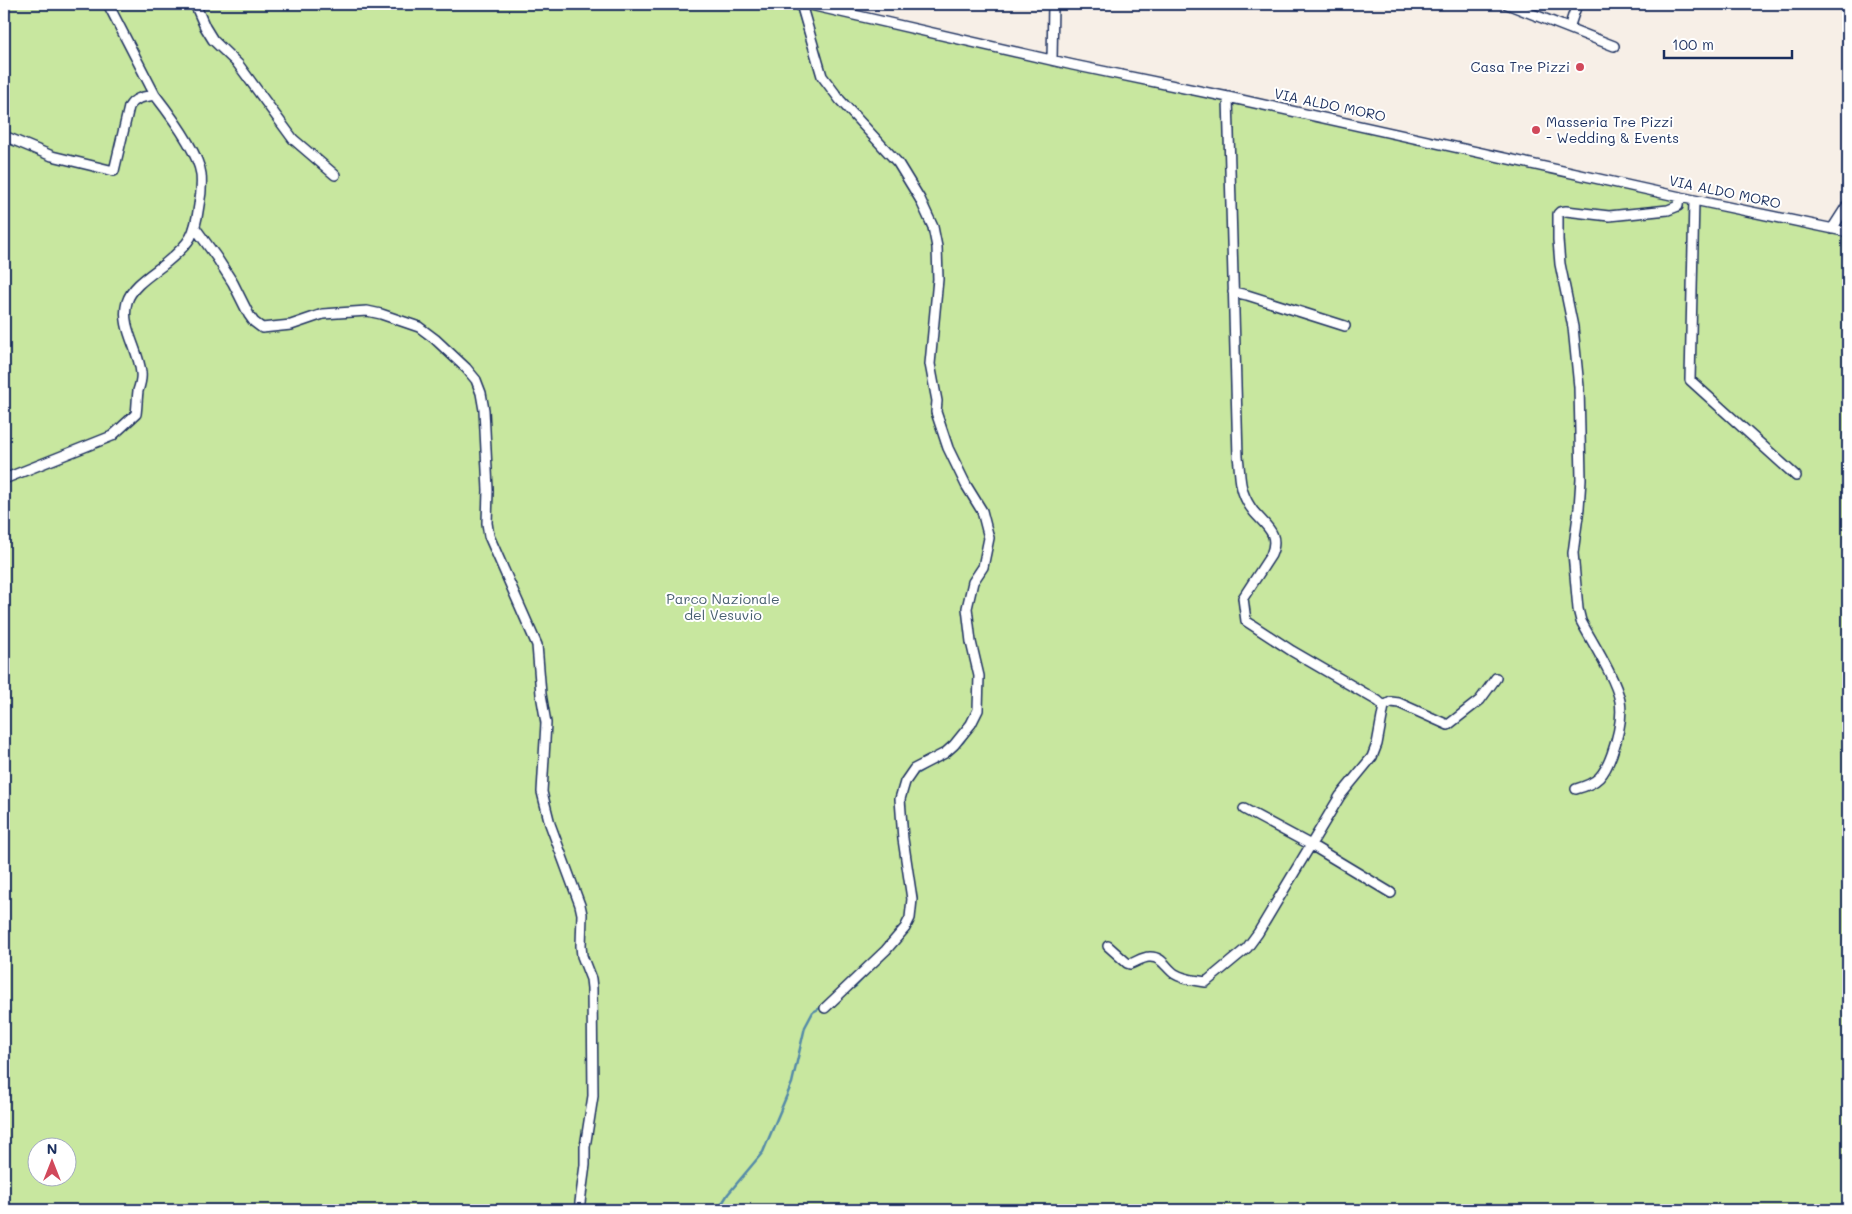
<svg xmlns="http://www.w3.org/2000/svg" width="1852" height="1214" font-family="Mali,sans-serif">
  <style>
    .green { fill: #c8e79f; stroke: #728b7e; fill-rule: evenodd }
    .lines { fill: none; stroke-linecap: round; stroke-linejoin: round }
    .stream { stroke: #558ba8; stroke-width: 2.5 }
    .minor-casing { stroke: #1b2f5e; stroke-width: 12 }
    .minor { stroke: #fff; stroke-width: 9 }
    .poi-dot { fill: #d1495b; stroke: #fff; stroke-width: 2 }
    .labels { text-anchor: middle; stroke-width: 4; stroke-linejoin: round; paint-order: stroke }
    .poi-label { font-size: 14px; fill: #1b2f5e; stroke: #fff; text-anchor: end }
    .street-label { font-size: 14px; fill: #1b2f5e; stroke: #fff }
    .park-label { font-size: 14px; fill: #465d6e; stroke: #fff }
  </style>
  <rect width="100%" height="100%" fill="#f7efe7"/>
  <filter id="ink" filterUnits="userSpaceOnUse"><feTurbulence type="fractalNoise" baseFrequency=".02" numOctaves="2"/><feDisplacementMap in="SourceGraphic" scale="10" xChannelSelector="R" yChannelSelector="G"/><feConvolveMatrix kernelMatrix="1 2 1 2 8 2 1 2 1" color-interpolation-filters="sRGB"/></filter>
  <g filter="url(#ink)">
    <path class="green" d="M4 4H819L1848 230V1210H4ZM38 1146H68V1176H38Z"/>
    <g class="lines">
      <path class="stream" d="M796 4 809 47
        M923 215 931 235
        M933 288V271
        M927 355 929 333
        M957 747 963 742 969 732
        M913 776 932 764
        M850 990 856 986 866 975
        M718 1210 728 1194 763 1152 792 1083 805 1027 813 1012 822 1007"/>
      <defs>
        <path id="minor" d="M195 4 205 27 213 40 238 64 293 139 335 175
          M801 4 822 76 840 100 898 163 920 199 933 227 937 247 938 279 930 364 937 401 936 412 948 448 966 485 982 511 989 538 983 567 973 582 967 608 971 642 979 676 978 710 971 724 954 745 945 753 914 769 905 782 900 799 903 839 912 899 910 918 905 928 886 950 825 1008
          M806 4 1073 65 1228 97 1694 200 1848 232
          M1507 4 1614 46
          M1569 28 1577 4
          M1052 60 1053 4
          M1228 97 1238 457C1240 468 1239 481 1243 492 1245 498 1250 507 1254 512 1267 527 1280 534 1271 555L1243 598 1246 621 1292 651 1378 701 1384 706 1391 702 1399 703 1448 725 1480 700 1496 678
          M4 136 52 156 114 171 129 107C135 97 144 97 155 95
          M1694 200 1690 380 1796 476
          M196 229 217 258 233 283 249 315 254 322 262 328 291 325 323 314 367 311 381 314 419 327 435 339 466 368 476 380 481 393 484 410 488 490 487 523 489 536 537 645 541 694 546 723 542 792 550 824 580 905 582 914 581 946 582 956 591 979 592 988 593 1096 585 1147V1165L579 1210
          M1832 229 1848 204
          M1233 292 1247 295 1345 326
          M4 479 112 436 136 414C137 407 137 399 138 391 140 385 142 379 141 373 139 349 120 327 127 302 132 285 154 273 167 262 191 242 195 235 199 205 201 195 202 184 201 174 198 152 169 113 155 95L108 4
          M1576 789C1598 783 1604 776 1612 754 1618 737 1623 719 1620 701 1616 679 1592 642 1581 621L1578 609 1573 553 1579 508 1581 479 1579 387 1573 327 1560 264 1558 240V214L1560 212 1566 211 1609 216 1668 210 1678 206 1679 197
          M1244 809 1311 845 1391 893
          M1108 946 1127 963 1130 964C1136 962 1143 957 1149 957 1162 956 1166 968 1175 974 1184 980 1195 980 1206 982L1247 948 1258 933 1340 796 1372 757 1377 744 1384 706"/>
      </defs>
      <use href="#minor" class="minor-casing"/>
      <use href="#minor" class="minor"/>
    </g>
  </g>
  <g class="poi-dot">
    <circle cx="1580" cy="67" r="5"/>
    <circle cx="1536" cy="130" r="5"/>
  </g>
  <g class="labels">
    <g class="poi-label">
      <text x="1570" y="72">Casa Tre Pizzi</text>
      <text x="1546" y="127" text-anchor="start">Masseria Tre Pizzi<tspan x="1546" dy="16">- Wedding &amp; Events</tspan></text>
    </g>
    <g class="street-label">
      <text transform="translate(1330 105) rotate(12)" y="5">VIA ALDO MORO</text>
      <text transform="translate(1725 192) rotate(12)" y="5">VIA ALDO MORO</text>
    </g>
    <g class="park-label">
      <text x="723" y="604">Parco Nazionale<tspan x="723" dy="16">del Vesuvio</tspan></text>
    </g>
  </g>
  <rect width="1852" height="1214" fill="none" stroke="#fff" stroke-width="20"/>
  <rect x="10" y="10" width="1832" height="1194" fill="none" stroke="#1b2f5e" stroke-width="2" filter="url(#ink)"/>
  <g transform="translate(52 1162)"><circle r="24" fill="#ffffff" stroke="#a4acbf"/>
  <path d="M0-4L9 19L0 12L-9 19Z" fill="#d1495b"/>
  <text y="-8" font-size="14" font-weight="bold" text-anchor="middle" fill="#1b2f5e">N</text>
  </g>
  <path d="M1664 50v8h128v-8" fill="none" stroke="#1b2f5e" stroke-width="2.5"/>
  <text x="1672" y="50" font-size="15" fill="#1b2f5e" stroke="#ffffff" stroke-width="4" paint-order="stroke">100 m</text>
</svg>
